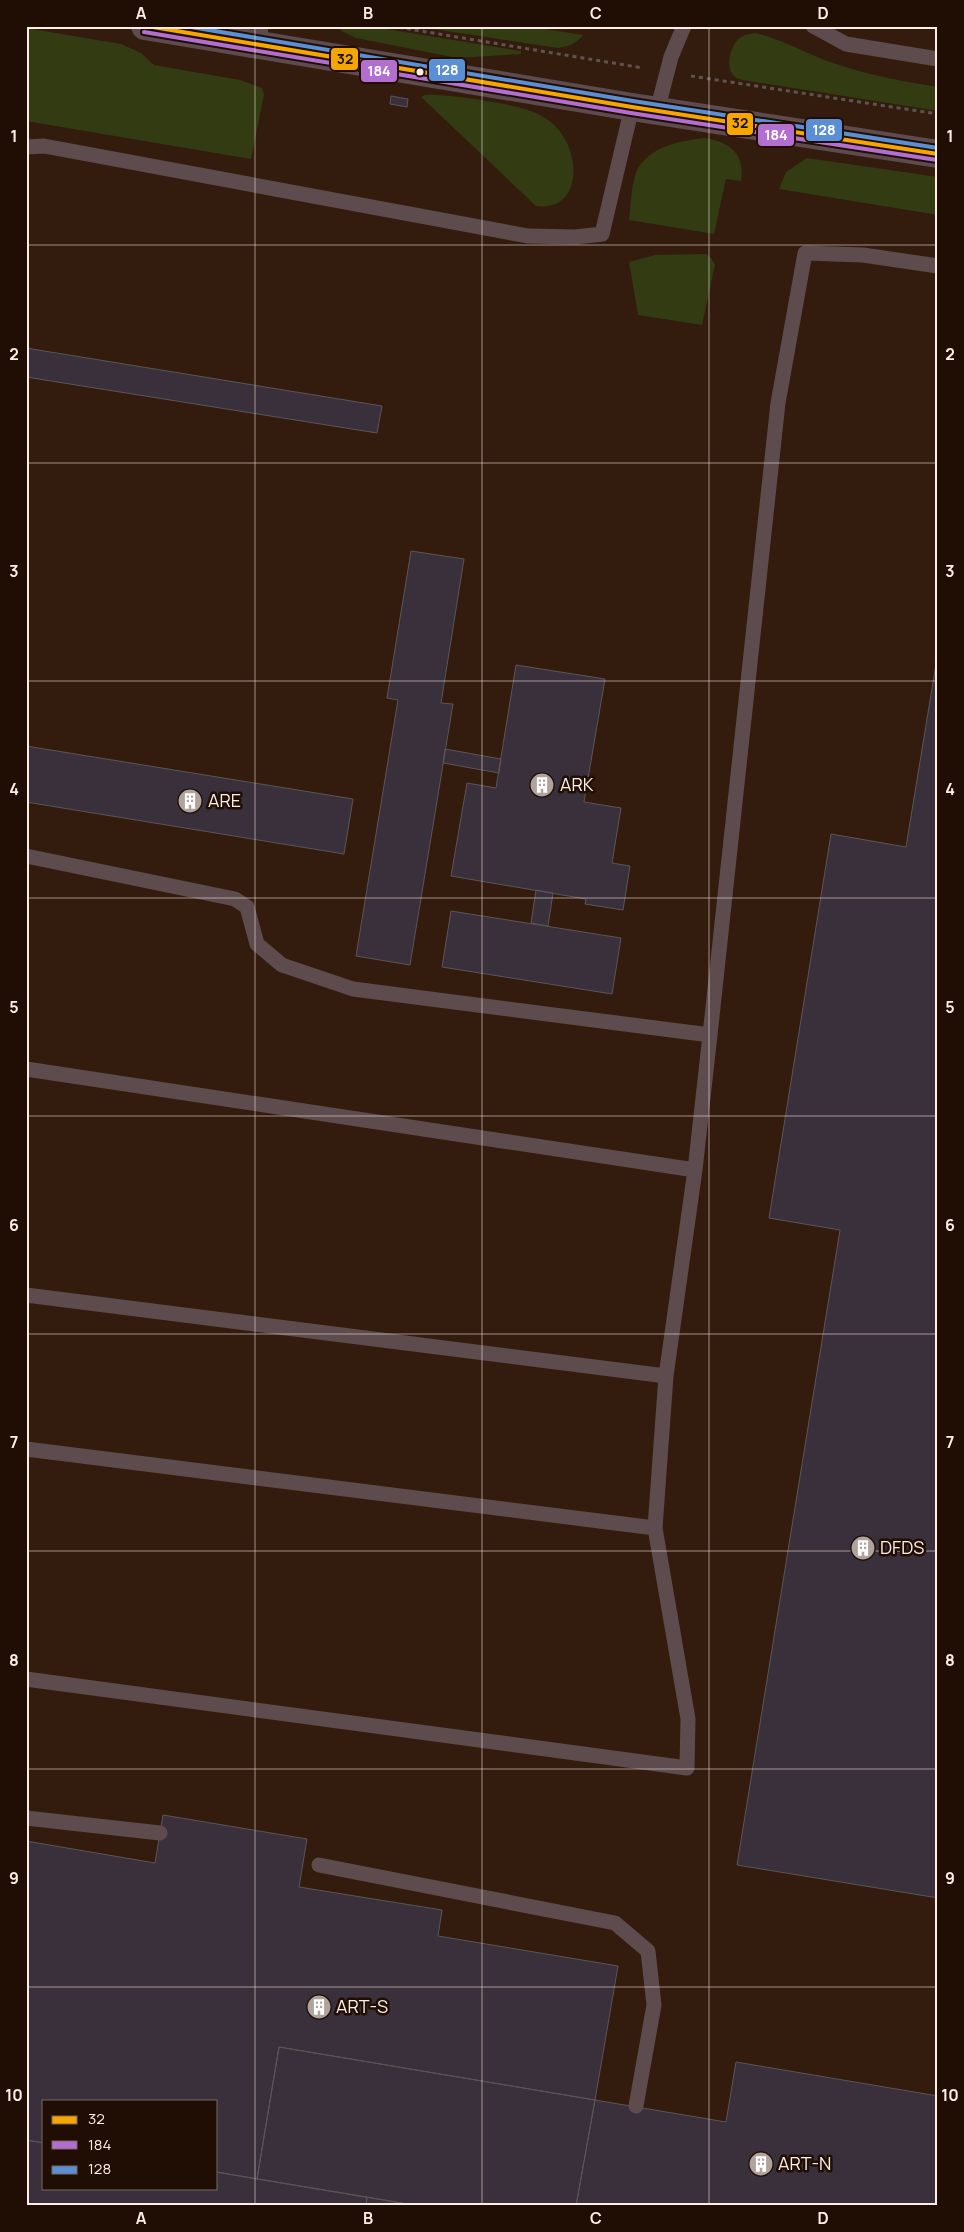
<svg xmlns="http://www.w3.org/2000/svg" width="964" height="2232" font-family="Manrope,sans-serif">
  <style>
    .built { fill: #331c0e; fill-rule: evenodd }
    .green { fill: #323b11 }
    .building { fill: #3a303c; stroke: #5b5557 }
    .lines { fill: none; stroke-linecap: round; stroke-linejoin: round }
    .path { stroke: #5f5252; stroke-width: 3; stroke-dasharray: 4 4; stroke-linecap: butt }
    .service { stroke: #5e4b4e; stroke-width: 15 }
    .minor { stroke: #5e4b4e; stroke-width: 28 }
    .bus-1-casing { stroke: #200e04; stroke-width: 8 }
    .bus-2-casing { stroke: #200e04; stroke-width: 8 }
    .bus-3-casing { stroke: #200e04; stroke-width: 8 }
    .bus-1 { stroke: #f7a600; stroke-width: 4 }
    .bus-2 { stroke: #b36fd0; stroke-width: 4 }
    .bus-3 { stroke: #5a8fd5; stroke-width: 4 }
    .grid { fill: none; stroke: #fceee6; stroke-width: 1; stroke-opacity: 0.55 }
    .bus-dot { fill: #fceee6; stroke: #200e04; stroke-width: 2 }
    .labels { text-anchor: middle; stroke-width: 5; stroke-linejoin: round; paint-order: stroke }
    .poi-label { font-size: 18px; fill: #fceee6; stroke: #200e04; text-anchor: start }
    .line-badge { stroke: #200e04; stroke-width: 2 }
    .badge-label { font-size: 14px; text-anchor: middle; font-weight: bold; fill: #fff }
    .pale-badge-label { font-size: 14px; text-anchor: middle; font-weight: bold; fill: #111 }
    .neatline { fill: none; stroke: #fceee6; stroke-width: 2 }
    .grid-label { font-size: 16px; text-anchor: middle; font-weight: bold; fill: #fceee6 }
  </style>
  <rect width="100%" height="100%" fill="#231812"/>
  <path class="built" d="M26 26H938V2206H26ZM44 2101H216V2188H44Z"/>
  <path class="green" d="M341 26H368L521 51V54L457 58 356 38 341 31Z
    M413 26H526L583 35C576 44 569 46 558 48Z
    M26 28 121 44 141 53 154 65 240 80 262 88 264 95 251 159 26 121Z
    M755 33C783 39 806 54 833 63 867 75 902 81 938 87V111L749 81C742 80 734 79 731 72 726 61 732 41 743 36 746 34 751 34 755 33Z
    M425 95C443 93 514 104 531 111 539 114 548 119 554 125 581 149 584 212 536 206L421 97Z
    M706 138C731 143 745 154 741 181L726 179 714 234 629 220C631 205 631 187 636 173 646 147 682 140 706 138Z
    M807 158 938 177V215L779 189 786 172Z
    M706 254 711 258 715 265 702 325 638 315 629 262 655 255Z"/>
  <path class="building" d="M391 96 408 99 407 107 390 104Z
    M26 348 382 406 377 433 26 377Z
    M411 551 464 559 441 703 453 704 410 965 356 956 398 700 387 698Z
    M938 652V1898L737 1865 840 1230 769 1218 831 834 906 847Z
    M516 665 605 679 584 802 621 808 612 863 630 866 623 910 585 904 586 899 451 876 467 783 496 788Z
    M26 746 353 799 344 854 26 802Z
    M445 749 501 759 499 773 443 763Z
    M536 890 553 893 548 926 531 923Z
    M451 911 621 938 612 994 442 967Z
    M163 1815 307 1839 299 1887 442 1910 438 1936 618 1966 595 2100 279 2047 257 2179 216 2172V2101H44V2143L26 2140V1841L155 1863Z
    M279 2047 595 2100 576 2206H419L257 2179Z
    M736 2062 938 2096V2206H576L595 2100 726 2122Z
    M26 2140 44 2143V2188H216V2172L367 2197 366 2206H26Z
    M367 2197 419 2206H366Z"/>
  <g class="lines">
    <path class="path" d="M391 26 643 68
      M691 76 938 114"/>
    <path class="service" d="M813 26 846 44 938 59
      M259 44 261 26
      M657 111 671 57 684 26
      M26 147 44 146 528 236 576 237 602 234 632 107
      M26 856 235 899 247 907 257 944 282 965 353 989 710 1035
      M26 1069 695 1170
      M26 1295 666 1376
      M26 1449 655 1528
      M26 1679 687 1768 688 1719 655 1528 666 1376 695 1170 710 1035 778 403 805 253 863 255 938 266
      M26 1818 160 1833
      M319 1865 615 1923 648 1951 654 2005 636 2106"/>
    <path class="minor" d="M145 26 632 107 938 154"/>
    <defs>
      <path id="bus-1" d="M147 26 632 107 938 154"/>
      <path id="bus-2" d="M144 32 631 113 937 160"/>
      <path id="bus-3" d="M185 26 633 101 938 148"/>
    </defs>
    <use href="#bus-1" class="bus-1-casing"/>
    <use href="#bus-2" class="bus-2-casing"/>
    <use href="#bus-3" class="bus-3-casing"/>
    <use href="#bus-1" class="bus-1"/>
    <use href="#bus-2" class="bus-2"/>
    <use href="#bus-3" class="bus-3"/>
  </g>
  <path class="grid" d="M255 26V2206M482 26V2206M709 26V2206M26 245H938M26 463H938M26 681H938M26 898H938M26 1116H938M26 1334H938M26 1551H938M26 1769H938M26 1987H938"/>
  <defs>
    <symbol id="building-disc" viewBox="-11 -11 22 22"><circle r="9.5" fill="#b0a39c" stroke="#200e04"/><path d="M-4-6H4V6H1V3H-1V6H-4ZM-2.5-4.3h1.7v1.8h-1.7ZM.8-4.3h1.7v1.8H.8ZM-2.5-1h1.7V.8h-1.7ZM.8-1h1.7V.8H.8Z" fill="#fff"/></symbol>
  </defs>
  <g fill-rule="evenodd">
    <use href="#building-disc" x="528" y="771" width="28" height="28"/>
    <use href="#building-disc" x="176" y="787" width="28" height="28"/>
    <use href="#building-disc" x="849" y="1534" width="28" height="28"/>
    <use href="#building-disc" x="305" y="1993" width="28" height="28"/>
    <use href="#building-disc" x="747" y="2150" width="28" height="28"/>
  </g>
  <circle class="bus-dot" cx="420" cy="72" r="4.5"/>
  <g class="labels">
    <g class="poi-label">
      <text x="560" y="791">ARK</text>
      <text x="208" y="807">ARE</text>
      <text x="880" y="1554">DFDS</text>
      <text x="336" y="2013">ART-S</text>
      <text x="778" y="2170">ART-N</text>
    </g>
  </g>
  <g class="line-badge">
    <rect x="330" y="47" width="29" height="24" rx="5" fill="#f7a600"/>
    <rect x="428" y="58" width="38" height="24" rx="5" fill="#5a8fd5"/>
    <rect x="360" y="59" width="38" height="24" rx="5" fill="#b36fd0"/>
    <rect x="726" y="112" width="28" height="24" rx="5" fill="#f7a600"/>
    <rect x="805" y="118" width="38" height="24" rx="5" fill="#5a8fd5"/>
    <rect x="757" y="123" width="38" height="24" rx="5" fill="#b36fd0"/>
  </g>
  <g class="badge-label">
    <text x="447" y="75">128</text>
    <text x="379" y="76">184</text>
    <text x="824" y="135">128</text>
    <text x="776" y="140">184</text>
  </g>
  <g class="pale-badge-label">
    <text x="345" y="64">32</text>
    <text x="740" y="128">32</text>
  </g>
  <rect width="964" height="2232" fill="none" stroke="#200e04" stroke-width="55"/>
  <rect x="42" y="2100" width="175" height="90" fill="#200e04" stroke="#78685e"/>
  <rect x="52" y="2116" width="25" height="8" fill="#f7a600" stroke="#78685e"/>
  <text x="88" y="2124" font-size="15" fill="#fceee6">32</text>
  <rect x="52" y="2141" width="25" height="8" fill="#b36fd0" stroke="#78685e"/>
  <text x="88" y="2150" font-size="15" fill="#fceee6">184</text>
  <rect x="52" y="2166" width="25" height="8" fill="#5a8fd5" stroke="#78685e"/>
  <text x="88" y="2174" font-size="15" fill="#fceee6">128</text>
  <rect x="28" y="28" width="908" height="2176" class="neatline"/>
  <g class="grid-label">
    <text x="141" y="19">A</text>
    <text x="368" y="19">B</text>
    <text x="596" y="19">C</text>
    <text x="823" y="19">D</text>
    <text x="14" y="142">1</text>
    <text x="950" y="142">1</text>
    <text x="14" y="360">2</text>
    <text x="950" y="360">2</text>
    <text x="14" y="577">3</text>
    <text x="950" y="577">3</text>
    <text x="14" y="795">4</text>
    <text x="950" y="795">4</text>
    <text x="14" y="1013">5</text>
    <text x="950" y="1013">5</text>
    <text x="14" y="1231">6</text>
    <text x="950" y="1231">6</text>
    <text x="14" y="1448">7</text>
    <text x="950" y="1448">7</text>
    <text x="14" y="1666">8</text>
    <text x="950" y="1666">8</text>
    <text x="14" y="1884">9</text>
    <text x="950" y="1884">9</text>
    <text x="14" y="2101">10</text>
    <text x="950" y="2101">10</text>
    <text x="141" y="2224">A</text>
    <text x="368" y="2224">B</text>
    <text x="596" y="2224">C</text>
    <text x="823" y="2224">D</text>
  </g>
</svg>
